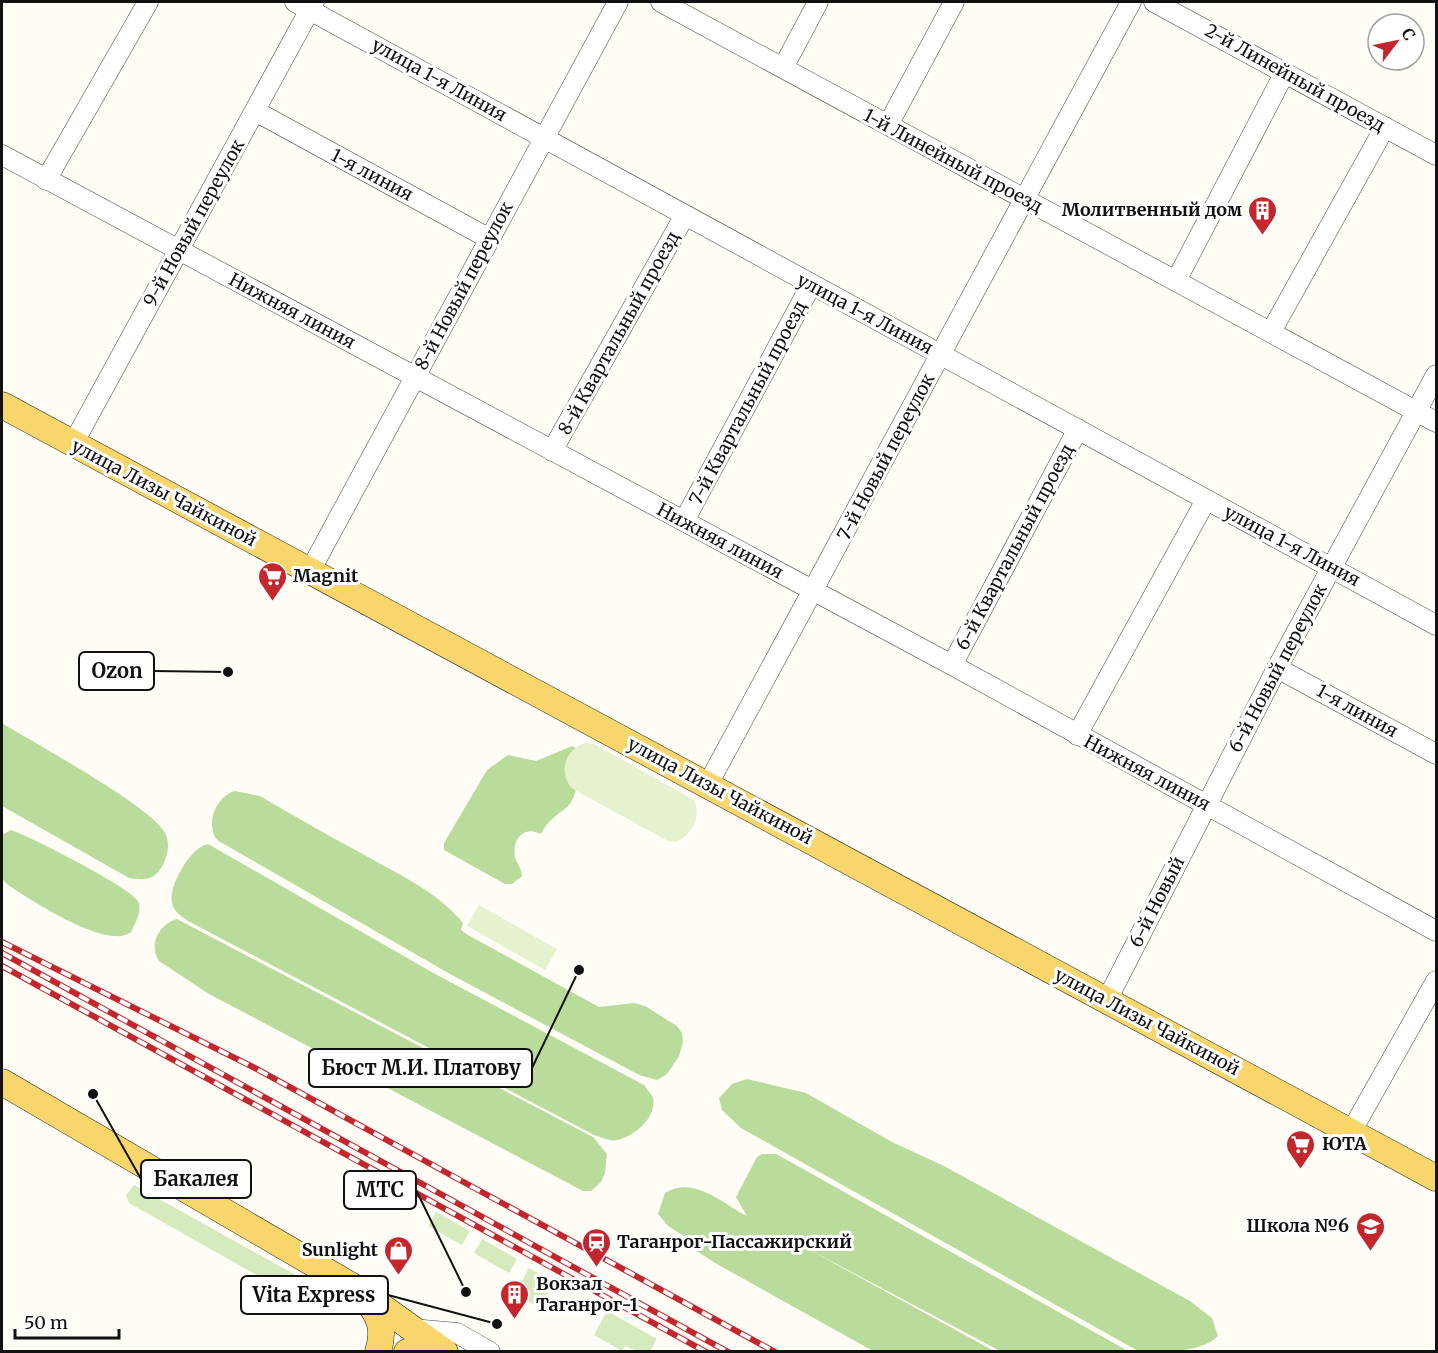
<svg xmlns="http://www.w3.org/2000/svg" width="1438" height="1353" font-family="Merriweather,serif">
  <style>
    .green { fill: #d5ebbd }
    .forest { fill: #b9dc9c }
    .pitch { fill: #e6f2cf }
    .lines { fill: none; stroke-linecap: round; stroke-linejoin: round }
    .minor-casing { stroke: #444; stroke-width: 21 }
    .major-casing { stroke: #222; stroke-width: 27 }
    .minor { stroke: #fff; stroke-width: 20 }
    .major { stroke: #f9d66b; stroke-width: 26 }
    .rail-casing { stroke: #c4262e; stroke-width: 6 }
    .rail { stroke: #fff; stroke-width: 4; stroke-dasharray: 11; stroke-linecap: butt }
    .labels { text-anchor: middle; stroke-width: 6; stroke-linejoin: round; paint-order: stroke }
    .street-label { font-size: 18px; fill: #111; stroke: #fff }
    .poi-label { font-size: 18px; font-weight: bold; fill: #111; stroke: #fff; text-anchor: start }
    .leader { fill: none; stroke: #111; stroke-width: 2 }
    .callout-dot { fill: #111; stroke: #fff; stroke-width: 2 }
    .callout { fill: #fff; stroke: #111; stroke-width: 2 }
    .callout-label { font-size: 20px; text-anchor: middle; font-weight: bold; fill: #111 }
  </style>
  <rect width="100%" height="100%" fill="#fffdf5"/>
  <path class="green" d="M134 1185 301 1278 306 1285 301 1295H292L129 1203 126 1195Z
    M436 1212 470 1231 462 1245 428 1226Z
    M482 1239 517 1259 509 1273 474 1253Z
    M529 1268 554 1282 540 1308 515 1294Z
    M607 1311 657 1339 650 1351H636L625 1346 622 1351 594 1335Z"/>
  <path class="forest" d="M2 723C34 743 151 806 165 833 171 844 167 859 161 868 153 881 142 880 129 878L2 806Z
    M572 746 578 749C577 766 581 796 566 808 556 816 547 821 541 834 523 825 512 840 515 857 517 864 522 869 522 876L512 884H505L444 850V843L487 770 508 755 536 761Z
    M235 791 260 796C293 815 327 835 361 853 396 873 437 891 463 923L461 930 468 935 599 1007 634 1003 645 1006 677 1026 682 1033 683 1042 679 1056 667 1074 657 1080 639 1075 450 974 217 840C205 824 216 796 235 791Z
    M11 830C30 836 131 888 138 901 143 911 135 923 131 932 108 951 29 899 8 885L2 879V835Z
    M208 844 437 975 644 1085 653 1097C657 1118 635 1136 617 1140 610 1142 601 1137 594 1135L188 921C181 916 174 912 172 903 168 887 190 847 208 844Z
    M177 919 593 1137 607 1154 605 1173 601 1182 591 1191H583L209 994 159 961C148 945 159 924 177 919Z
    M747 1079 806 1093 892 1142 944 1166 1190 1301 1212 1318 1218 1336C1201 1353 1164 1352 1138 1351L741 1128 722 1110 719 1098 732 1084Z
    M762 1154H776L787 1160 1128 1351H1000L799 1244 994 1351H873L715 1263 695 1250 687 1238 668 1226 658 1214 665 1193C693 1175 722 1203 747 1216L736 1197 757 1157Z"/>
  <path class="pitch" d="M586 743 594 744 694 800C702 816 692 836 675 842L668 841 573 789C557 774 565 748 586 743Z
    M479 905 557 949 545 970 467 926Z"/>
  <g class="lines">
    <defs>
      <path id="minor" d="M295 2 1436 625
        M661 2 1436 422
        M1154 2 1436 155
        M783 68 818 2
        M255 111 490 239
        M888 125 954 2
        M2 155 952 665 1436 931
        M46 180 148 2
        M1176 281 1285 72
        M1271 332 1385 127
        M73 444 314 2
        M552 451 685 215
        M684 521 811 285
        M310 571 618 2
        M952 665 1078 429
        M1277 668 1436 754
        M1077 735 1206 500
        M708 784 1131 2
        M1107 1000 1277 668 1436 375
        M1351 1132 1436 981
        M412 1329 457 1333 490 1352"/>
      <path id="major" d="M2 405 1436 1178
        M2 1082 357 1289 445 1352
        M365 1298C380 1316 385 1329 378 1352
        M407 1352 430 1343"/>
    </defs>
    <use href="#minor" class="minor-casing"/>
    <use href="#major" class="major-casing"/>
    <use href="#minor" class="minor"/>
    <use href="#major" class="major"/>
    <defs>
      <path id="rail" d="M2 942 253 1067 775 1352
        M2 953 728 1352
        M2 966 706 1352"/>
    </defs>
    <use href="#rail" class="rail-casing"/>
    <use href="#rail" class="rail"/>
  </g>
  <defs>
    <symbol id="building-pin" viewBox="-11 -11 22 30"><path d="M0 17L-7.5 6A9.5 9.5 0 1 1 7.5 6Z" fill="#c4262e" stroke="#fff"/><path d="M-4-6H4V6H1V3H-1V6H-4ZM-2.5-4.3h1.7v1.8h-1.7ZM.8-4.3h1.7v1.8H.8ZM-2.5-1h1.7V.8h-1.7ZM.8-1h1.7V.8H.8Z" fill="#fff"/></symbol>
    <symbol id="supermarket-pin" viewBox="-11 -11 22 30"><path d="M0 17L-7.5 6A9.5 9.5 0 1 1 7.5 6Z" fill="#c4262e" stroke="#fff"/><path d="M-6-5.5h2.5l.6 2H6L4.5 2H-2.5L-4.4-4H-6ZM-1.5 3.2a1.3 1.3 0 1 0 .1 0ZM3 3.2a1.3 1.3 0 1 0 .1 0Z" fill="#fff"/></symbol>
    <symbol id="school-pin" viewBox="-11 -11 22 30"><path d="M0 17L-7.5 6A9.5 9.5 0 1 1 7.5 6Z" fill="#c4262e" stroke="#fff"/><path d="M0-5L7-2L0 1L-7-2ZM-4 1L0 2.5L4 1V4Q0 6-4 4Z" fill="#fff"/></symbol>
    <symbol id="station-pin" viewBox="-11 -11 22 30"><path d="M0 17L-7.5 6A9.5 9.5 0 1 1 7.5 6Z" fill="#c4262e" stroke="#fff"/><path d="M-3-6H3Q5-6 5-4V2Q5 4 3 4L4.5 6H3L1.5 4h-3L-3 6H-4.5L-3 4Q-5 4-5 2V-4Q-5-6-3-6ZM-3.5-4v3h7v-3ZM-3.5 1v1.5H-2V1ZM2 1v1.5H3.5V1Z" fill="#fff"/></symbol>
    <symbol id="shop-pin" viewBox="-11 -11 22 30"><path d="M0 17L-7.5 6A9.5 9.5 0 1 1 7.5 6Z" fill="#c4262e" stroke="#fff"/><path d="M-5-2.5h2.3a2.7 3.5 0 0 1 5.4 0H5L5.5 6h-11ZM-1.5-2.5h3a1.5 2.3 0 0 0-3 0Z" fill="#fff"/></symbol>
  </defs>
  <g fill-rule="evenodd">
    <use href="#building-pin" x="1246" y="194" width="33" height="45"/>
    <use href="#supermarket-pin" x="256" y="560" width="33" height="45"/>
    <use href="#supermarket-pin" x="1284" y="1128" width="33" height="45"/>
    <use href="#school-pin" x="1354" y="1210" width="33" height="45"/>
    <use href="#station-pin" x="580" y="1226" width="33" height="45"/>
    <use href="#shop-pin" x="382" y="1234" width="33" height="45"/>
    <use href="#building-pin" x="498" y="1278" width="33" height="45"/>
  </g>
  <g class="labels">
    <g class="street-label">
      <text transform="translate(1295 78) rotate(29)" y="6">2-й Линейный проезд</text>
      <text transform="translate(439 80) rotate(29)" y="6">улица 1-я Линия</text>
      <text transform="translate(953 161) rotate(28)" y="6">1-й Линейный проезд</text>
      <text transform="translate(372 175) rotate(28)" y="6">1-я линия</text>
      <text transform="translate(194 223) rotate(-61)" y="6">9-й Новый переулок</text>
      <text transform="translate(464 286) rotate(-62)" y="6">8-й Новый переулок</text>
      <text transform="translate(292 311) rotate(28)" y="6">Нижняя линия</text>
      <text transform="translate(865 314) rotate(28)" y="6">улица 1-я Линия</text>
      <text transform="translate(619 333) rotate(-61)" y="6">8-й Квартальный проезд</text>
      <text transform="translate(748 403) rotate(-62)" y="6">7-й Квартальный проезд</text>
      <text transform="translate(886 457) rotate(-62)" y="6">7-й Новый переулок</text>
      <text transform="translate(164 493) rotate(28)" y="6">улица Лизы Чайкиной</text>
      <text transform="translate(720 541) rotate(28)" y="6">Нижняя линия</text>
      <text transform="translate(1292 546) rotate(28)" y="6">улица 1-я Линия</text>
      <text transform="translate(1015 547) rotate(-62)" y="6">6-й Квартальный проезд</text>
      <text transform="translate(1278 668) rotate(-62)" y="6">6-й Новый переулок</text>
      <text transform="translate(1357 711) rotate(29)" y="6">1-я линия</text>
      <text transform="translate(1147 773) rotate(28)" y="6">Нижняя линия</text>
      <text transform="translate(720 791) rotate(28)" y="6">улица Лизы Чайкиной</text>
      <text transform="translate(1157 902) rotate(-63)" y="6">6-й Новый</text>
      <text transform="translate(1147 1022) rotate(28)" y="6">улица Лизы Чайкиной</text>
    </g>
    <g class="poi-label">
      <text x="1242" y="216" text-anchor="end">Молитвенный дом</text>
      <text x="293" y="582">Magnit</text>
      <text x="1322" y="1150">ЮТА</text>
      <text x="1349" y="1232" text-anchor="end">Школа №6</text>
      <text x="617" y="1248">Таганрог-Пассажирский</text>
      <text x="378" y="1256" text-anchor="end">Sunlight</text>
      <text x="536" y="1290">Вокзал<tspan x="536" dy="21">Таганрог-1</tspan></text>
    </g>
  </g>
  <path class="leader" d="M228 672L154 671M579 970L532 1068M93 1094L141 1179M466 1292L416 1190M497 1324L388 1295"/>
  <g class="callout-dot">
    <circle cx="228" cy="672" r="6"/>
    <circle cx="579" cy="970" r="6"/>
    <circle cx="93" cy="1094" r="6"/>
    <circle cx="466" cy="1292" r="6"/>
    <circle cx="497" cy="1324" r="6"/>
  </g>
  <g class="callout">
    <rect x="79" y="652" width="75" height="38" rx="6"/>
    <rect x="309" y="1049" width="223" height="38" rx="6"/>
    <rect x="141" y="1160" width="110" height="38" rx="6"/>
    <rect x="344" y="1171" width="72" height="38" rx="6"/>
    <rect x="241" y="1276" width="147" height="38" rx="6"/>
  </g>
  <g class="callout-label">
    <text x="117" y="678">Ozon</text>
    <text x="421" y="1075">Бюст М.И. Платову</text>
    <text x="196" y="1186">Бакалея</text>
    <text x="380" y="1197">МТС</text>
    <text x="314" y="1302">Vita Express</text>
  </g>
  <rect width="1438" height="1353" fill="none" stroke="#111111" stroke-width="6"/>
  <g transform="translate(1396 42) rotate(58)"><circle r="28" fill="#ffffff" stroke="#a0a0a0" stroke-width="1.5"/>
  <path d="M0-4.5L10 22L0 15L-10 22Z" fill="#c4262e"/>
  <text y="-9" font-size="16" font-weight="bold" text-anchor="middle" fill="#111111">С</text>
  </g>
  <path d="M15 1329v9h104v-9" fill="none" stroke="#111111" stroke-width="3"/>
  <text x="24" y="1329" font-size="18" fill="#111111" stroke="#ffffff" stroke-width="4.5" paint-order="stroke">50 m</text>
</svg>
